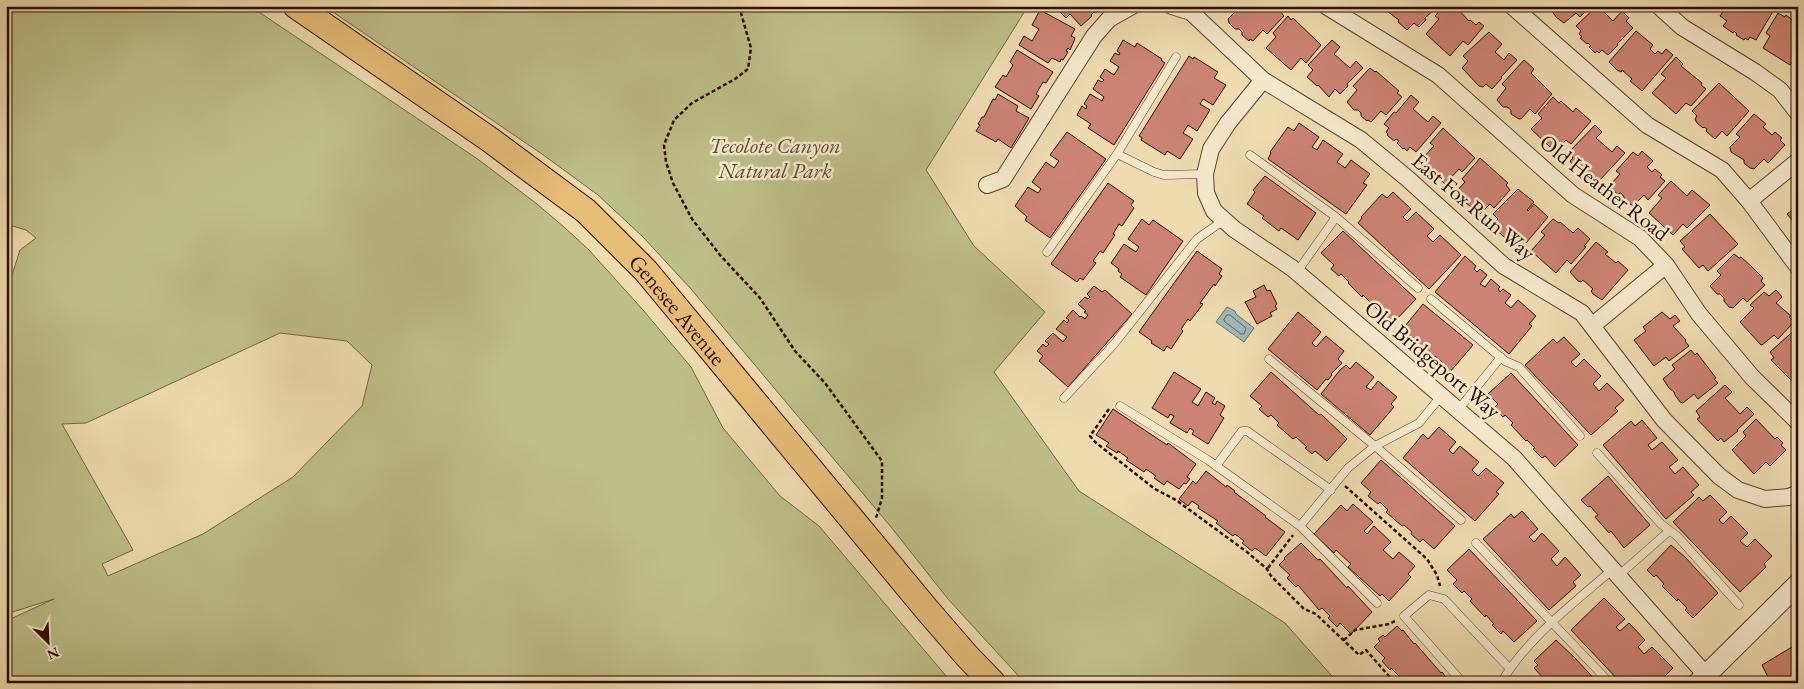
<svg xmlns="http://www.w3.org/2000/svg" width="1804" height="689" font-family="'EB Garamond',serif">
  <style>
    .green { fill: #bdbf88; stroke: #746644; fill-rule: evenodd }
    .water { fill: #9eb9b7; stroke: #70746e }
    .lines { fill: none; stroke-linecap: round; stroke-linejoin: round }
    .shore { stroke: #64625c; stroke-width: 1 }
    .building { fill: #cc8374; stroke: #2b0c00 }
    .service-casing { stroke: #5c402c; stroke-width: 9 }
    .minor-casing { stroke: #5c402c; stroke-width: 18 }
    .tertiary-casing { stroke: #5c402c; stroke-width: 22 }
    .primary-casing { stroke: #2b0c00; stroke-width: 27 }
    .path { stroke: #2b0c00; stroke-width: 2.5; stroke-dasharray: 4 2.5; stroke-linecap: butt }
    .service { stroke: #f4e8cc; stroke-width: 8 }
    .minor { stroke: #f4e8cc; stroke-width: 16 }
    .tertiary { stroke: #f4e8cc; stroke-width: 20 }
    .primary { stroke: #e7be78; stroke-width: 25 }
    .labels { text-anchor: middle; stroke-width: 5; stroke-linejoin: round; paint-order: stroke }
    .park-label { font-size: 22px; font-style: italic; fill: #5e4b30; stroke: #f4e8cc }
    .street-label { font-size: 22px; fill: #2b0c00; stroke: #f4e8cc }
  </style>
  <rect width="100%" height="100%" fill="#eedcb0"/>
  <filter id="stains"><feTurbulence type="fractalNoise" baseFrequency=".004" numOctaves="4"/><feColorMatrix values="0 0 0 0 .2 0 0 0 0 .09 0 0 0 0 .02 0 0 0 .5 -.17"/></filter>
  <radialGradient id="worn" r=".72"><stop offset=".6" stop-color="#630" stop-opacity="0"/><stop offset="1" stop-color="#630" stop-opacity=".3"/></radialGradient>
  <path class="green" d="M6 6H250L479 160 537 204 564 227 589 250 643 310 691 367 723 428 780 496 819 526 952 683H6V621L54 599 6 614V294L20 250 36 238 26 230 6 224ZM280 333 347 341 372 365 362 406 293 477 203 534 108 576 102 564 133 550 62 424 86 423Z
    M324 6H1028L926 170 974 246 1045 312 994 372 1079 491 1285 623 1338 683H1025L948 599 891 527 691 289 643 237 598 195 542 154Z"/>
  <path class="water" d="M1227 307 1235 311 1236 314 1254 328 1244 342 1216 322Z"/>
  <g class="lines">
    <path class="shore" d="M1227 315H1230L1246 328 1244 334H1241L1225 322 1224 320Z"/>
  </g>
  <path class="building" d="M1054 6H1103L1096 13 1094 12 1091 15 1092 16 1081 26 1070 14 1066 18Z
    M1235 6H1276L1284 16 1267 34 1263 30 1253 41 1250 39 1249 41 1242 35V32L1239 29H1235L1229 23 1228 19 1238 9Z
    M1390 6H1438L1425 18 1426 20 1419 27 1414 23 1407 30 1398 22 1399 20 1396 18 1386 10Z
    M1444 6 1453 8 1455 6 1469 21 1470 20 1476 25 1479 22 1484 26 1468 45 1463 41 1450 56 1426 34 1439 19 1435 16Z
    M1544 6H1590L1580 17 1576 13 1564 23 1556 17 1552 11H1549Z
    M1597 6H1610L1604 12 1613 21 1622 11 1629 18 1626 21 1633 28 1617 44 1618 45 1608 55 1602 50 1599 53 1597 51 1595 53 1589 47 1591 46 1588 43 1587 44 1580 38 1582 37 1579 34 1581 31 1576 26Z
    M1727 6H1757L1763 10 1765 6 1775 8 1756 40 1750 37 1748 40 1745 38 1744 40 1736 35 1737 34 1734 31 1733 33 1723 26 1727 21 1720 16Z
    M1040 10 1075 29 1071 36 1075 38 1074 41 1070 50 1068 48 1066 51 1068 52 1063 60 1061 59 1060 62 1052 58 1048 63 1019 45 1024 36 1032 41 1039 29 1032 25Z
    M1778 13 1785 17 1786 15 1798 24V53L1790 65 1763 48 1770 36 1766 33Z
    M1288 16 1291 20 1293 18 1321 45 1306 63 1301 58 1291 70 1266 48 1276 37 1273 33Z
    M1636 31 1653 45 1650 49 1655 54 1658 51 1662 54 1666 49 1673 55 1642 91 1630 81 1632 79 1622 70 1621 72 1617 70 1609 62Z
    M1489 32 1502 44 1495 52 1504 60 1509 53 1517 60 1501 77 1502 78 1492 89 1486 84 1483 87 1479 86 1462 68 1468 61 1463 56Z
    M1123 40 1135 47 1137 43 1162 59 1161 60 1165 63 1114 145 1088 128 1091 124 1077 115 1082 106 1086 109 1087 106 1084 104 1090 94 1102 101 1104 97 1093 89 1098 80 1102 82 1104 80 1100 77 1105 69 1114 75 1119 67 1110 61 1115 53 1119 55 1120 53 1117 51Z
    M1332 40 1340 47 1334 54 1350 68 1356 61 1363 68 1347 84 1348 86 1340 94 1335 89 1329 97 1318 85 1317 86 1307 77 1313 70 1308 65Z
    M1017 50 1053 72 1046 83 1043 82 1036 94 1039 96 1031 109 995 87 1003 75 1006 77 1013 65 1010 62Z
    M1189 56 1193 59 1194 57 1218 72 1214 78 1226 85 1213 105 1203 99 1200 104 1210 110 1197 131 1188 125 1183 133 1193 139 1180 159 1167 151 1165 155 1141 140 1142 138 1139 136Z
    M1676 57 1683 64 1681 66 1702 83 1701 85 1706 89 1691 106 1686 103 1676 114 1652 93 1666 78 1661 74Z
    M1524 60 1534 69 1531 73 1552 94 1535 114 1530 109 1521 119H1519L1511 114V110L1507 107H1503L1497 100 1506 88 1502 84Z
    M1370 68 1375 72 1376 71 1399 91 1397 93 1402 97 1386 115 1381 111 1371 122 1368 120 1367 121 1361 116V113L1358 110H1354L1347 102 1357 90 1353 86Z
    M1719 83 1749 111 1727 136 1722 131 1715 139 1706 131 1707 129 1704 127 1703 128 1697 123 1695 119 1697 116 1692 111Z
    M998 94 1018 106 1016 111 1029 118 1011 148 998 139 996 142 976 131 980 125 978 124 982 117H984L993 99 995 100Z
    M1411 95 1419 102 1413 109 1428 122 1433 116 1441 123 1416 152 1410 147 1407 151 1404 148 1403 149 1397 143 1399 141 1396 139 1394 141 1387 135 1388 134 1386 132 1389 128 1384 124 1394 112 1396 113Z
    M1553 97 1559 103 1561 101 1573 112 1576 108 1591 121 1571 144 1566 140 1556 151 1549 146 1531 129 1542 118 1538 114Z
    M1754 114 1766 124 1763 127 1772 135 1775 132 1782 138 1780 140 1785 145 1768 163 1764 159 1754 169 1750 168 1744 163V160L1731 152 1730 147 1740 137 1736 134Z
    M1299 123 1319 137 1312 147 1317 150 1323 140 1343 154 1337 162 1345 168 1351 160 1370 174 1363 183 1367 185 1346 214 1268 159 1271 153 1270 152 1288 127 1294 131Z
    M1595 125 1602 132 1596 138 1612 152 1617 146 1625 153 1599 181 1595 177 1591 180 1588 179 1581 172 1583 171 1580 169 1579 170 1572 164 1570 161 1573 158 1568 153Z
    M1443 128 1475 158 1462 172 1459 169 1445 184 1420 161 1434 146 1430 143Z
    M1067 132 1106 159 1050 238 1025 220 1027 217 1015 206 1028 187 1038 193 1041 189 1032 182 1046 162 1054 168 1059 161 1050 155Z
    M1642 151 1653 161 1647 167 1652 172 1655 169 1662 175 1660 177 1665 181 1648 200 1644 195 1633 206 1625 200 1624 197 1621 193 1617 194 1612 188 1611 184 1620 174 1616 171 1633 152 1638 156Z
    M1480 158 1508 183 1506 185 1510 190 1494 208 1490 204 1479 215 1470 208 1471 207 1465 202 1463 203 1457 197 1458 196 1455 193 1465 182 1462 179Z
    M1265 176 1316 213 1298 240 1281 228 1279 231 1262 218 1264 216 1247 204 1255 192 1253 190Z
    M1671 181 1687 196 1692 190 1710 205 1687 228 1683 224 1673 235 1649 213 1662 198 1658 195Z
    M1108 183 1134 201 1131 205 1134 208 1122 226 1119 224 1113 234 1115 235 1103 253 1100 251 1093 261 1096 263 1083 280 1080 278 1077 282 1051 264Z
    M1518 189 1534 202 1527 210 1528 211 1534 204 1548 217 1526 243 1525 242 1520 247 1516 243 1514 246 1492 226 1498 219 1493 214Z
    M1393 192 1411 209 1403 217 1407 221 1416 212 1434 229 1427 236 1433 242 1440 235 1461 255 1429 289 1358 223 1362 218 1361 217 1382 194 1387 198Z
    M1798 206V227L1787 214Z
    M1710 214 1738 244 1708 271 1703 265 1699 268 1682 249 1685 247 1680 241Z
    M1142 219 1149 225 1153 220 1183 241 1146 295 1120 277 1122 274 1118 271 1119 269 1111 263 1124 244 1136 252 1139 247 1128 239Z
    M1553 219 1559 223 1560 222 1573 233 1578 228 1590 239 1584 246 1586 247 1571 264 1567 260 1556 273 1531 251 1545 235 1541 232Z
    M1343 231 1416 299 1392 324 1363 295 1362 297 1348 283 1349 282 1341 274 1339 276 1331 269 1334 265 1321 253Z
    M1596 242 1608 252 1605 254 1616 263 1618 261 1628 270 1602 300 1593 294 1591 291 1593 289 1583 280 1581 282 1578 281 1570 272Z
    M1197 251 1222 269 1219 274 1222 276 1215 286 1214 284 1200 303 1203 304 1190 321 1188 319 1181 329 1183 331 1171 349 1167 346 1164 351 1151 343 1152 341 1139 332Z
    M1734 254 1739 258 1741 257 1752 267 1763 278 1761 281 1765 285 1747 302 1743 298 1733 308 1729 307 1724 301V298L1720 294H1717L1710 286 1721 275 1717 271Z
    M1465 256 1476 266 1474 269 1477 272 1480 269 1487 275 1480 284 1485 287 1491 279 1500 287 1498 289 1500 292 1503 289 1511 295 1505 303 1511 308 1518 300 1536 316 1529 324 1532 326 1509 354 1435 292Z
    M1264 285 1267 291 1270 290 1277 304 1275 306 1277 309 1270 313 1272 316 1257 324 1245 302 1256 297 1253 291Z
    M1094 286 1102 292 1105 290 1132 314 1068 387 1039 361 1043 356 1037 351 1043 344 1046 347 1049 344 1045 341 1053 333 1063 342 1067 337 1056 329 1064 320 1067 323 1069 320 1066 318 1073 310 1080 317 1081 316 1085 319 1088 315 1084 312 1086 311 1078 304 1085 297 1088 299 1090 297 1087 294Z
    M1776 290 1782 297 1776 303 1791 316 1789 317 1794 322 1778 339 1774 335 1762 345H1761L1740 322 1754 308 1750 305 1764 292 1769 296Z
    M1423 304 1473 345 1450 372 1442 366 1444 364 1435 356 1433 359 1416 344 1418 342 1410 335 1408 337 1401 331Z
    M1298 312 1321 332 1312 343 1316 347 1326 336 1344 351 1338 359 1342 363 1331 374 1332 375 1328 380 1326 379 1317 390 1268 349Z
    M1662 312 1670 319 1675 315 1680 321 1673 326 1686 340 1685 341 1689 346 1669 361 1666 357 1654 366 1634 340 1646 331 1643 327Z
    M1798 327V381L1795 379 1792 381 1771 360 1774 358 1770 352Z
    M1564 337 1580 354 1571 362 1576 367 1584 359 1601 376 1593 384 1599 391 1607 383 1624 400 1615 408 1618 411 1591 435 1525 365 1553 339 1557 343Z
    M1691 350 1695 355 1697 353 1716 378 1714 379 1718 383 1698 399 1694 394 1683 403 1680 402 1675 395 1674 392 1669 388 1663 379 1675 369 1672 365Z
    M1356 362 1374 377 1366 387 1371 390 1378 381 1397 397 1391 404 1394 407 1370 435 1321 394 1340 370 1346 365 1350 369Z
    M1174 372 1201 389 1192 402 1198 406 1206 392 1215 398 1212 403 1215 405 1217 401 1225 406 1220 415 1224 418 1208 444 1192 434 1194 431 1190 428 1187 433 1170 423 1174 416 1170 414 1168 418 1152 408Z
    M1271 372 1319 415 1321 414 1347 439 1327 461 1315 451 1312 454 1305 448 1307 447 1296 437 1293 439 1277 425 1279 423 1271 415 1268 417 1259 409 1262 406 1250 396Z
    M1511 373 1578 445 1555 467 1545 456 1542 458 1533 449 1535 448 1527 440 1526 441 1511 425 1513 423 1505 415 1503 417 1494 408 1498 404 1488 394Z
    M1725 385 1732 392 1725 398 1740 414 1747 407 1754 414 1737 430 1738 431 1724 442 1721 438 1718 441 1697 419 1700 417 1696 411Z
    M1113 409 1167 445 1168 443 1196 464 1187 477 1190 479 1186 484 1184 483 1179 489 1167 481 1164 485 1154 478 1156 476 1146 469 1144 472 1126 460 1128 458 1118 451 1117 453 1106 446 1109 443 1096 435Z
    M1756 419 1775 439 1777 437 1783 443 1781 445 1786 450 1770 466 1766 462 1754 474 1732 450 1746 436 1743 432Z
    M1642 420 1657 438 1648 445 1652 450 1662 442 1678 460 1669 467 1675 474 1683 467 1699 485 1691 492 1694 495 1666 519 1603 445 1631 421 1635 426Z
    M1439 427 1456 442 1449 450 1453 454 1460 446 1479 462 1472 470 1478 476 1486 468 1504 483 1496 492 1499 494 1475 521 1403 458 1423 434 1428 439Z
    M1381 460 1455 526 1434 549 1423 539 1420 542 1411 534 1412 532 1404 525 1402 526 1386 512 1388 510 1380 502 1378 504 1368 496 1371 492 1361 483Z
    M1206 471 1226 487 1227 485 1235 491 1234 492 1266 516 1265 517 1285 532 1266 556 1255 548 1252 551 1242 543 1244 541 1235 534 1233 536 1216 523 1218 521 1198 508 1199 506 1192 501 1188 506 1179 499 1193 481 1196 484Z
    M1608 476 1650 525 1624 548 1611 531 1609 533 1595 517 1598 515 1590 506 1588 507 1581 500Z
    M1710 495 1727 512 1719 520 1723 524 1731 516 1748 533 1740 541 1747 547 1755 539 1772 556 1764 564 1766 567 1740 592 1673 522 1699 497 1703 501Z
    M1353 504 1373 522 1364 531 1367 534 1374 526 1391 542 1383 550 1393 559 1399 552 1415 566 1408 574 1411 577 1389 601 1382 594 1380 596 1348 567 1351 564 1336 550 1334 553 1314 534 1341 505 1347 511Z
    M1522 511 1538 529 1529 537 1534 542 1542 533 1559 551 1551 559 1557 566 1565 557 1581 575 1573 582 1576 586 1549 610 1483 539 1511 514 1514 518Z
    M1301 543 1318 560 1320 559 1347 588 1348 586 1372 612 1351 634 1340 623 1337 627 1328 618 1330 616 1322 608 1319 610 1298 585 1296 587 1287 578 1290 575 1279 565 1285 559 1284 558Z
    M1671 545 1686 558 1718 593 1693 618 1685 610 1687 608 1678 599 1677 601 1662 586 1664 584 1656 575 1654 577 1647 570Z
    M1469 549 1537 621 1514 642 1503 631 1501 634 1492 625 1494 624 1486 615 1485 617 1470 601 1472 599 1464 591 1462 593 1453 584 1457 580 1447 570Z
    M1604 598 1625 619 1616 627 1620 631 1629 623 1645 640 1638 647 1644 654 1652 647 1673 668 1658 683H1621L1571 630Z
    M1397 626 1402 631 1403 630 1414 644 1415 643 1441 673 1442 672 1450 683H1402L1398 678 1400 677 1391 668 1390 670 1382 661 1385 658 1374 647 1380 641 1378 639 1383 635 1385 637Z
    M1556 640 1576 659 1598 683H1548L1534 668 1538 665 1534 661Z
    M1797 644 1798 675 1786 683H1771L1762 665Z"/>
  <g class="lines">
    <defs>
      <path id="service" d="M1117 154 1154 172 1164 175 1205 174
        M1250 155 1336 217 1418 288
        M1047 252 1117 154 1176 57
        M1297 272 1336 217
        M1431 299 1505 361 1519 367 1580 436
        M1269 359 1375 446 1461 520
        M1064 398 1114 344 1197 239 1224 220
        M1120 406 1208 460 1300 526 1377 603
        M1458 410 1501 357
        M1597 453 1661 524 1677 536 1739 605
        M1216 466 1242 431H1247L1331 490
        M1300 526 1348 468 1375 446 1419 423 1441 396
        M1476 543 1610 683
        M1618 576 1669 531
        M1463 683 1404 616 1429 595 1444 599 1510 669
        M1501 683C1527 638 1574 603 1613 569"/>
      <path id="minor" d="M1172 6 1191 12 1263 80 1361 140 1408 179 1504 266 1582 313 1664 420 1719 476 1738 490 1765 499 1789 497 1798 493
        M1326 6 1438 75 1573 195 1640 238 1666 265 1699 314 1752 377 1798 422
        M1512 6 1647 125 1722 170 1749 201 1798 267
        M1659 6 1682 27 1755 72 1780 90 1798 113
        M1263 80 1228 123 1211 149 1205 174 1206 193 1214 211 1234 229 1292 268 1514 458 1705 674
        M987 185 1003 179 1094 36 1109 19 1132 6
        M1749 201 1798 161
        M1593 325 1666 265"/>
      <path id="tertiary" d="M1698 683 1798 584"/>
      <g id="primary">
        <path id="s1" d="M296 6 489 139 586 211 646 271 928 611 967 656 993 683"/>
      </g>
    </defs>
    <use href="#service" class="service-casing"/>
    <use href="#minor" class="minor-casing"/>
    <use href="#tertiary" class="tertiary-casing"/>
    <use href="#primary" class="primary-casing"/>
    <path class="path" d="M739 6 751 48 748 69 735 79 692 103 674 120 664 145 666 162 673 183 692 219 720 255 760 298 795 351 825 383 882 461V498L876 518
      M1109 409 1090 436 1095 442 1155 489 1176 500 1247 552 1267 569 1271 576 1304 609 1316 614 1359 655 1366 650 1395 683
      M1345 486 1427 559 1437 575 1440 586
      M1268 568 1293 535
      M1344 640 1355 630 1389 624 1395 621"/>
    <use href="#service" class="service"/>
    <use href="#minor" class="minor"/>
    <use href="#tertiary" class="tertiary"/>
    <use href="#primary" class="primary"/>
  </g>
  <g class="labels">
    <g class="park-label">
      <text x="775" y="153">Tecolote Canyon<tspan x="775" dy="25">Natural Park</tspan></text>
    </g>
    <g class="street-label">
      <text transform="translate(1605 187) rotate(38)" y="8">Old Heather Road</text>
      <text transform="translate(1474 206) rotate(40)" y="8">East Fox Run Way</text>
      <text dy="8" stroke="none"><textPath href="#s1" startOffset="490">Genesee Avenue</textPath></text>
      <text transform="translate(1433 359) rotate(40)" y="8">Old Bridgeport Way</text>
    </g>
  </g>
  <rect width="1804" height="689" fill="none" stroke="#eedcb0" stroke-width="25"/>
  <rect x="8" y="8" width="1789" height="674" fill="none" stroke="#2b0c00" stroke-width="2.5"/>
  <rect x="12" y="12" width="1779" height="664" fill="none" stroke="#2b0c00"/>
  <g transform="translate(48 642) rotate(156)" stroke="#f4e8cc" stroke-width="4" paint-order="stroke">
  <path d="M0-4L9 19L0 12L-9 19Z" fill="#2b0c00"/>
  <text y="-8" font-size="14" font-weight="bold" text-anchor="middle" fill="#2b0c00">N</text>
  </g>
  <rect width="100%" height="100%" filter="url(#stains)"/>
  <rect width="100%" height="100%" fill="url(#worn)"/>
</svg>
